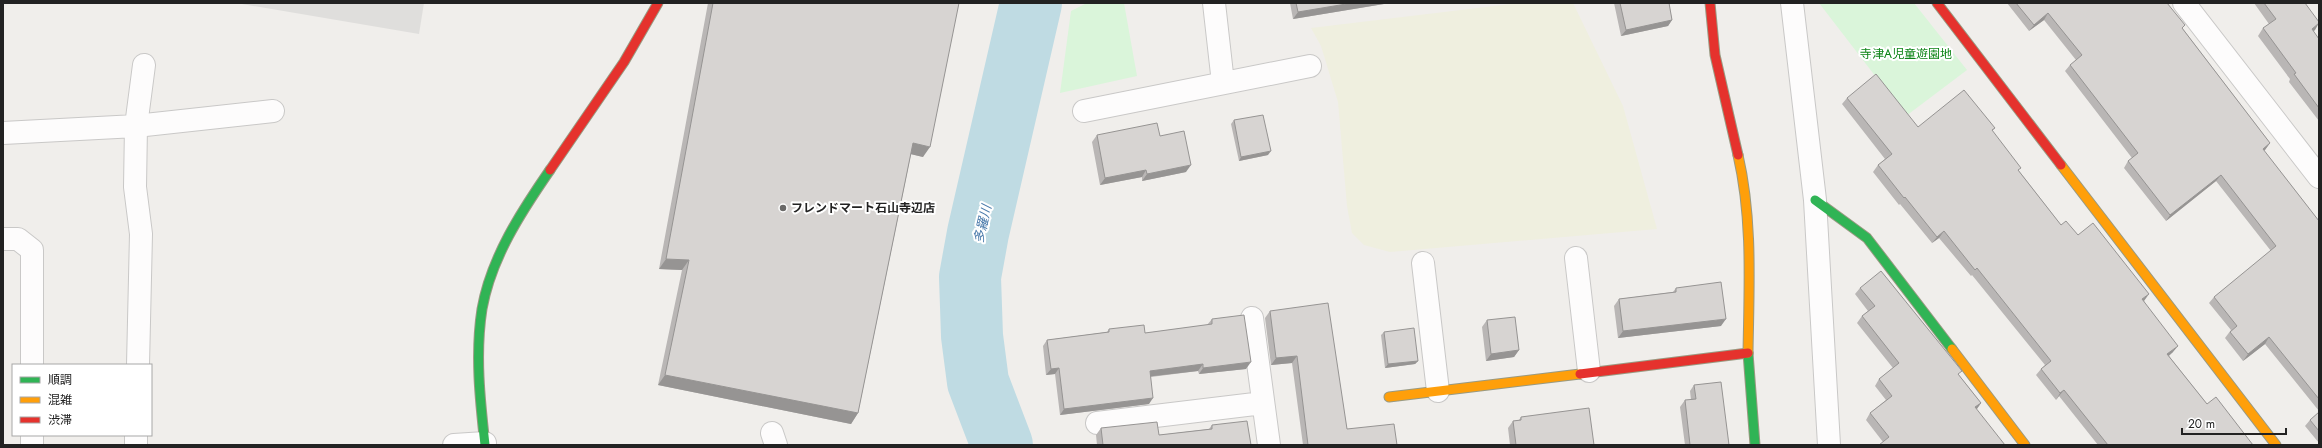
<svg xmlns="http://www.w3.org/2000/svg" width="2322" height="448" font-family="Jost,'Noto Sans JP',sans-serif">
  <style>
    .residential { fill: #dfdedc }
    .farmland { fill: #efefdf }
    .park { fill: #daf5da }
    .lines { fill: none; stroke-linecap: round; stroke-linejoin: round }
    .river { stroke: #bfdbe3; stroke-width: 62 }
    .street-casing { stroke: #c9c8c7; stroke-width: 24 }
    .fast-casing { stroke: #999a82; stroke-width: 11 }
    .slow-casing { stroke: #999a82; stroke-width: 11 }
    .jam-casing { stroke: #999a82; stroke-width: 11 }
    .street { stroke: #fdfcfc; stroke-width: 22 }
    .fast { stroke: #30b455; stroke-width: 9 }
    .slow { stroke: #ff9f0a; stroke-width: 9 }
    .jam { stroke: #e5322d; stroke-width: 9 }
    .wall { fill: #b9b6b5 }
    .shaded-wall { fill: #969493 }
    .building { fill: #d7d4d2; stroke: #969493 }
    .poi-dot { fill: #6a6968; stroke: #fff; stroke-width: 1.5 }
    .labels { text-anchor: middle; stroke-width: 4; stroke-linejoin: round; paint-order: stroke }
    .park-label { font-size: 12px; fill: #0c8416; stroke: #fff }
    .poi-label { font-size: 12px; font-weight: bold; fill: #222; stroke: #fff; text-anchor: start }
    .water-label { font-size: 13px; font-style: italic; fill: #4a7aab; stroke: #fff }
  </style>
  <rect width="100%" height="100%" fill="#f0eeeb"/>
  <path class="residential" d="M236 3H424L419 34Z"/>
  <path class="farmland" d="M1519 3H1573L1623 106 1657 229 1390 252 1364 245 1352 233 1347 206 1338 102 1321 46 1311 28Z"/>
  <path class="park" d="M1087 3H1124L1137 76 1060 93 1071 11Z
    M1819 3H1914L1967 70 1906 116Z"/>
  <g class="lines">
    <path class="river" d="M1002 445 978 382 972 336 970 277 978 233 1031 3"/>
    <defs>
      <path id="street" d="M1214 3 1223 83
        M1792 3 1815 200 1829 445
        M2184 3 2319 177
        M1084 111 1310 66
        M3 133 136 126 273 111
        M3 239H18L32 250V365
        M1576 258 1589 371
        M1423 263 1438 391
        M1252 318 1269 445
        M138 365 141 234 135 187 136 126 144 65
        M1097 423 1263 403
        M772 433 776 445
        M32 435V445
        M136 445V435
        M454 445 485 443"/>
      <path id="fast" d="M1815 200 1867 238 1952 349
        M1748 353 1755 445
        M485 445C480 400 475 354 482 309 491 258 521 212 550 170"/>
      <path id="slow" d="M1738 155C1753 220 1749 287 1748 353
        M2061 165 2276 445
        M1952 349 2025 445
        M1389 397 1580 374"/>
      <path id="jam" d="M1710 3 1715 55 1738 155
        M1937 3 2061 165
        M550 170 624 62 658 3
        M1580 374 1748 353"/>
    </defs>
    <use href="#street" class="street-casing"/>
    <use href="#fast" class="fast-casing"/>
    <use href="#slow" class="slow-casing"/>
    <use href="#jam" class="jam-casing"/>
    <use href="#street" class="street"/>
    <use href="#fast" class="fast"/>
    <use href="#slow" class="slow"/>
    <use href="#jam" class="jam"/>
  </g>
  <path class="wall" d="M708 3H959L923 157 911 154 858 413 851 424 658 385 682 270 659 269Z
    M1290 3H1390L1293 19Z
    M1614 3H1669L1672 20 1668 26 1621 36Z
    M2007 3H2167L2183 29 2270 143 2264 151 2319 221V411L2265 344 2243 361 2225 338 2231 330 2209 303 2214 297 2271 251 2216 181 2166 221 2124 168 2128 161 2132 158 2065 71 2070 65 2076 60 2044 20 2029 31Z
    M2254 3H2305L2315 30 2313 31 2319 39V121L2289 82 2290 79 2258 36 2263 28 2269 24Z
    M1847 98 1918 127 1995 128 1992 131 2019 171 2061 225 2078 235 2144 301 2173 352 2169 356 2207 404 2253 445H2098L2059 396 2056 400 2036 375 2041 369 2045 365 1972 275 1971 276 1939 238 1932 243 1900 204 1899 205 1873 172 1878 165 1885 159 1842 104Z
    M1234 120 1268 155 1239 161 1231 124Z
    M1097 135 1160 136 1186 172 1142 181V177L1100 185 1092 142Z
    M1676 288 1721 326 1618 338 1614 306 1619 299 1673 292Z
    M1860 288 1959 375 1981 403 1977 409 1883 442 1866 420 1870 413 1886 400 1875 386 1879 379 1893 368 1857 323 1862 316 1868 311 1855 294Z
    M1270 311 1347 429 1397 445H1303L1292 363 1271 365 1265 318Z
    M1212 319 1246 369 1199 374 1198 371 1151 377 1149 404 1060 415 1055 374 1046 375 1043 346 1047 340 1107 332 1109 329 1145 333 1207 325Z
    M1487 320 1519 350 1514 357 1486 361 1482 327Z
    M1384 332 1418 361 1415 364 1385 368 1381 335Z
    M1694 385 1729 445H1685L1680 407 1685 400H1691L1690 391Z
    M2319 412V443L2305 426 2310 420Z
    M1521 417 1594 445H1510L1508 428 1513 421 1519 420Z
    M1212 425 1251 445H1097L1096 435 1101 428 1159 435 1209 429Z"/>
  <path class="shaded-wall" d="M1352 3H1390L1293 19 1298 12Z
    M2048 13 2044 20 2029 31 2034 25Z
    M1672 20 1668 26 1621 36 1626 30Z
    M2319 23 2315 30 2307 36 2312 29Z
    M913 143 930 147 923 157 906 153Z
    M2270 143 2265 150 2258 155 2263 149Z
    M1271 151 1268 155 1239 161 1241 157Z
    M1191 165 1186 172 1142 181 1147 174Z
    M1146 170 1142 177 1100 185 1105 178Z
    M2221 175 2216 181 2166 221 2170 215Z
    M1944 231 1939 238 1932 243 1937 237Z
    M666 259 689 260 682 270 659 269Z
    M2149 294 2144 301 2138 306 2142 299Z
    M1726 319 1721 326 1618 338 1623 331Z
    M2269 337 2265 344 2243 361 2248 354Z
    M2178 346 2173 352 2162 361 2167 354Z
    M1519 350 1514 357 1486 361 1491 354Z
    M1297 356 1292 363 1271 365 1276 358Z
    M1418 361 1415 364 1385 368 1388 364Z
    M1251 362 1246 369 1199 374 1203 368Z
    M1203 364 1198 371 1145 377 1150 371Z
    M1059 368 1055 374 1046 375 1051 369Z
    M665 375 858 413 851 424 658 385Z
    M2064 390 2059 396 2056 400 2060 393Z
    M1153 398 1149 404 1060 415 1064 409Z
    M1981 403 1976 410 1975 407Z"/>
  <path class="building" d="M713 3H959L930 147 913 143 858 413 665 375 689 260 666 259Z
    M1296 3H1352L1298 12Z
    M1620 3H1669L1672 20 1626 30Z
    M2016 3H2167L2185 25 2182 28 2270 143 2263 149 2319 221V399L2269 337 2248 354 2230 332 2237 326 2214 297 2276 246 2221 175 2170 215 2128 161 2138 153 2070 65 2082 55 2048 13 2034 25Z
    M2264 3H2305L2319 22V23L2312 29 2319 39V108L2294 74 2296 73 2263 28 2276 19Z
    M1876 74 1918 127 1964 90 1995 128 1992 130 2021 168 2018 170 2061 225 2066 221 2078 235 2093 223 2149 294 2142 299 2178 346 2167 354 2207 404 2216 397 2253 445H2108L2064 390 2060 393 2041 369 2051 361 1977 268 1975 270 1944 231 1937 237 1905 197 1904 198 1878 165 1892 154 1847 98Z
    M1263 115 1271 151 1241 157 1234 120Z
    M1157 123 1160 136 1184 131 1191 165 1147 174 1146 170 1105 178 1097 135Z
    M1881 271 1962 371 1958 374 1981 403 1975 407 2005 445H1879L1889 437 1870 413 1892 396 1879 379 1899 363 1862 316 1875 306 1860 288Z
    M1721 282 1726 319 1623 331 1619 299 1676 292V288Z
    M1328 303 1347 429 1394 424 1397 445H1308L1297 356 1276 358 1270 311Z
    M1244 315 1251 362 1203 368V364L1150 371 1153 398 1064 409 1059 368 1051 369 1047 340 1109 332V329L1144 325 1145 333 1212 324V319Z
    M1515 317 1519 350 1491 354 1487 320Z
    M1414 328 1418 361 1388 364 1384 332Z
    M1721 382 1729 445H1690L1685 400 1696 399 1694 385Z
    M1589 408 1594 445H1516L1513 421 1521 420V417Z
    M2319 412V431L2310 420Z
    M1247 421 1251 445H1103L1101 428 1157 422 1159 435 1212 429V425Z"/>
  <circle class="poi-dot" cx="783" cy="208" r="4"/>
  <g class="labels">
    <g class="park-label">
      <text x="1906" y="58">寺津A児童遊園地</text>
    </g>
    <g class="poi-label">
      <text x="791" y="212">フレンドマート石山寺辺店</text>
    </g>
    <g class="water-label">
      <text transform="translate(982 224) rotate(-77)" y="5">多羅川</text>
    </g>
  </g>
  <rect width="2322" height="448" fill="none" stroke="#222222" stroke-width="8"/>
  <rect x="12" y="364" width="140" height="72" fill="#ffffff" stroke="#a7a7a7"/>
  <rect x="20" y="377" width="20" height="6" fill="#30b455" stroke="#a7a7a7"/>
  <text x="48" y="384" font-size="12" fill="#222222">順調</text>
  <rect x="20" y="397" width="20" height="6" fill="#ff9f0a" stroke="#a7a7a7"/>
  <text x="48" y="404" font-size="12" fill="#222222">混雑</text>
  <rect x="20" y="417" width="20" height="6" fill="#e5322d" stroke="#a7a7a7"/>
  <text x="48" y="424" font-size="12" fill="#222222">渋滞</text>
  <path d="M2182 428v6h104v-6" fill="none" stroke="#222222" stroke-width="2"/>
  <text x="2188" y="428" font-size="12" fill="#222222" stroke="#ffffff" stroke-width="3" paint-order="stroke">20 m</text>
</svg>
